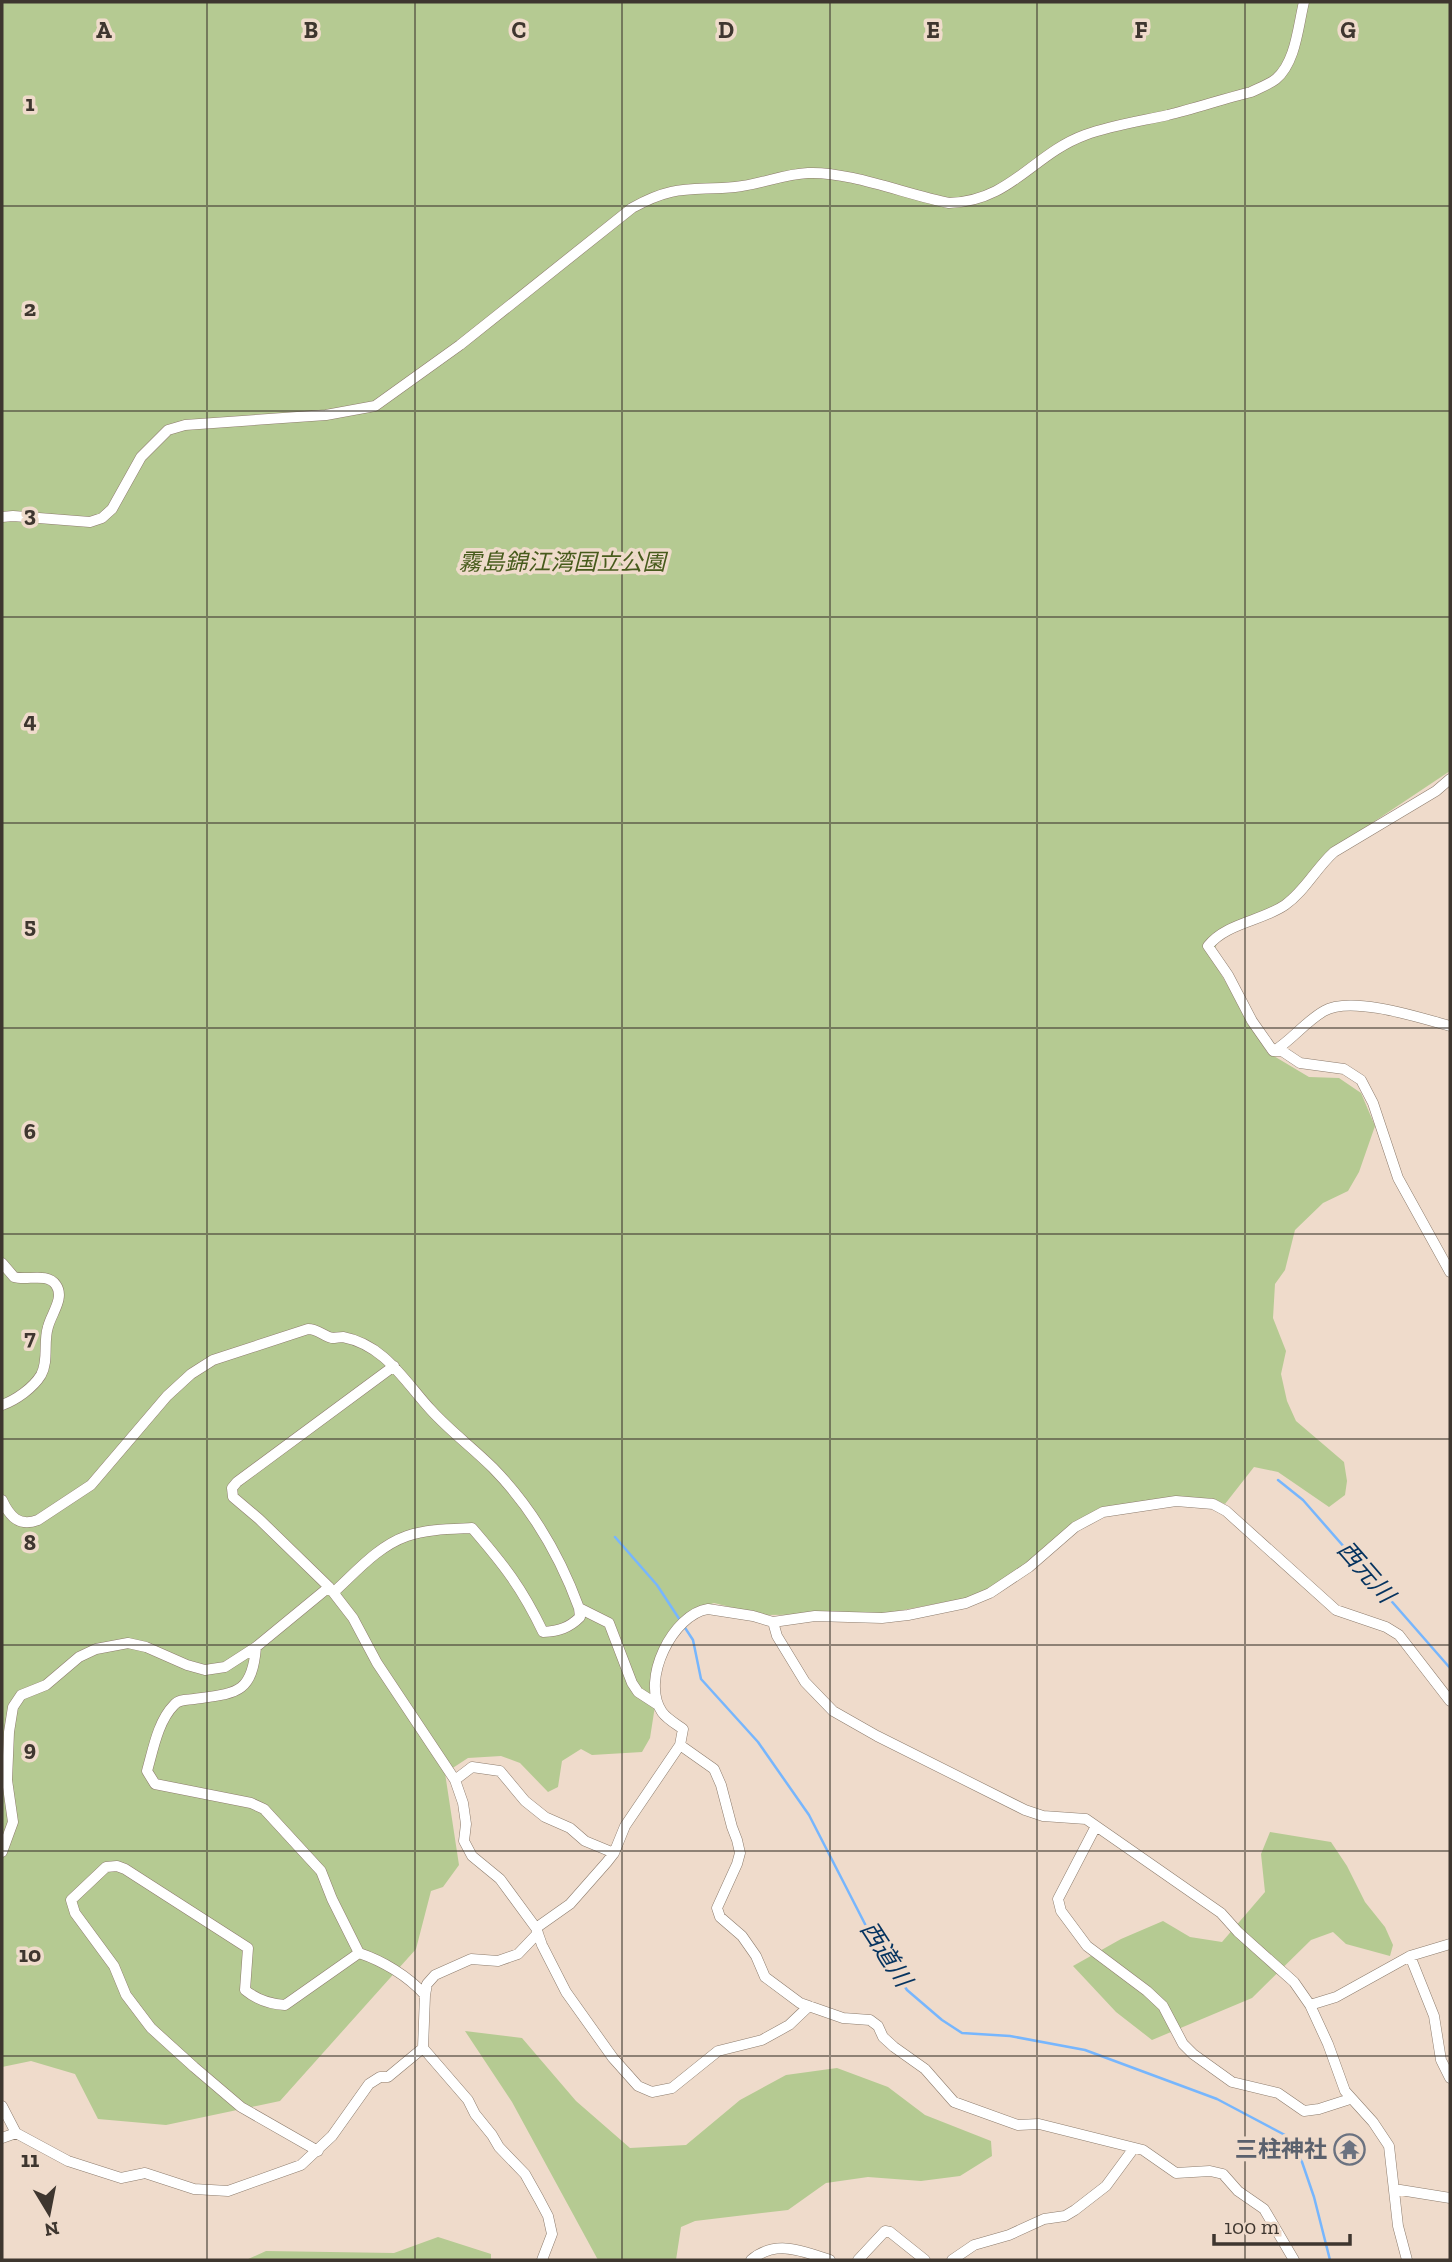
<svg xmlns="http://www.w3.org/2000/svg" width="1452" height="2262" font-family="'Zilla Slab','Noto Sans JP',serif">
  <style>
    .green { fill: #b5ca92 }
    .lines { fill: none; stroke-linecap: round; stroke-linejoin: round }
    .stream { stroke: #77b6fd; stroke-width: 2.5 }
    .street-casing { stroke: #8d7c6d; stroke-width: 11 }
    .street { stroke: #fff; stroke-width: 10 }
    .grid { fill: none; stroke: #3e362f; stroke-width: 2; stroke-opacity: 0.55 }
    .labels { text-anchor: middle; stroke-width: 7; stroke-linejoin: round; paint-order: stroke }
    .park-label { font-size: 23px; font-style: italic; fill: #475b1c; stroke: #efdbcb }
    .worship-label { font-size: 23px; font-weight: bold; fill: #5b616d; stroke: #efdbcb; text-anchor: end }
    .water-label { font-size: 24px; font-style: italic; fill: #05335f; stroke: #efdbcb }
    .grid-label { font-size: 23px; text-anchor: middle; font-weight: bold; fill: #3e362f; stroke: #efdbcb; stroke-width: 7; stroke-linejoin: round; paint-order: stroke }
  </style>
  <rect width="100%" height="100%" fill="#efdbcb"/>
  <path class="green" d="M2 2H1450V771L1333 849 1278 907 1222 932 1213 953 1209 954 1267 1052 1309 1077 1339 1078 1361 1093 1375 1126 1359 1172 1348 1191 1323 1203 1295 1230 1285 1270 1275 1284 1273 1318 1286 1351 1281 1374 1287 1401 1296 1421 1344 1462 1347 1481 1345 1495 1329 1507 1278 1472 1254 1467 1225 1504 1211 1498 1204 1501 1162 1498 1107 1507 1018 1572 977 1596 882 1614 762 1615 714 1603 694 1610 657 1656 650 1683 655 1706 650 1738 642 1752 592 1755 581 1749 562 1761 558 1787 548 1792 520 1763 501 1756 468 1758 445 1773 459 1865 443 1887 431 1891 416 1949 280 2101 166 2125 98 2119 75 2074 31 2061 2 2067Z
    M1270 1832 1331 1842 1347 1866 1365 1902 1385 1927 1393 1945 1390 1956 1346 1944 1333 1932 1311 1940 1252 1998 1152 2040 1116 2012 1073 1966 1121 1939 1163 1921 1190 1937 1222 1942 1265 1892 1261 1854Z
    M465 2031 522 2038 576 2101 630 2148 686 2145 740 2100 786 2075 837 2068 888 2087 925 2115 991 2141 992 2156 960 2176 921 2181 868 2177 826 2183 788 2210 695 2221 681 2227 676 2260H598L512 2102Z
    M438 2237 491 2254V2260H246L266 2251 394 2253Z"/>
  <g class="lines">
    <path class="stream" d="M1278 1480 1303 1500 1450 1668
      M615 1537 657 1585 693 1640 701 1679 758 1742 809 1815 866 1926 907 1990 942 2020 962 2033 1010 2036 1085 2050 1217 2099 1285 2135 1302 2162 1314 2197 1330 2260"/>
    <defs>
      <path id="street" d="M2 517 13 516 90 522 102 518 112 509 141 457 168 430 185 425 326 415 375 406 460 345 632 208C675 184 689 191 735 187 759 185 783 174 808 173 848 171 908 195 949 203 1011 201 1033 154 1085 135 1112 125 1141 121 1168 115 1196 108 1223 99 1251 92 1259 88 1268 85 1276 79 1296 62 1298 26 1304 2
        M1450 779 1436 791 1334 852C1316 868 1305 891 1285 905 1262 921 1226 923 1208 946L1228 975 1252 1021 1273 1051H1282L1300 1063 1344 1069 1361 1080 1373 1103 1398 1178 1450 1272
        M1274 1051C1292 1040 1306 1021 1324 1011 1351 995 1421 1018 1450 1026
        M2 1263 14 1277C27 1281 47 1272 56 1285 65 1298 51 1314 48 1327 43 1342 49 1361 41 1375 33 1388 16 1400 2 1405
        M394 1366 237 1482 232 1488 233 1497 259 1519 329 1587 353 1618 377 1663 455 1780 463 1803 466 1824 464 1841 472 1856 500 1879 536 1928 542 1945 566 1992 613 2058 638 2086 652 2092 672 2088 718 2051 762 2040 789 2025 809 2006
        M2 1500C10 1517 19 1527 38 1520L91 1485 167 1396 191 1374 213 1360 308 1329C318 1329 323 1336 332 1338 336 1338 339 1337 343 1337 385 1345 405 1382 431 1410 450 1431 473 1448 493 1468 532 1508 560 1556 579 1608L609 1623 632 1683 638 1692 658 1705
        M334 1592C356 1572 378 1546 407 1536 427 1529 451 1529 472 1528 504 1565 522 1588 543 1632 559 1631 569 1628 580 1617L579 1608
        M773 1622 777 1636 805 1682 833 1711 877 1736 1025 1810 1043 1816 1086 1819 1221 1913 1238 1932 1294 1982 1310 2005 1328 2044 1345 2091 1373 2122 1389 2146 1398 2226 1407 2260
        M256 1647C252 1694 237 1693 194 1699 187 1700 179 1699 174 1705 158 1721 153 1750 147 1771L155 1784 251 1803 264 1809 321 1871 332 1899 359 1953C383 1961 408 1976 425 1995
        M680 1745 714 1769 721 1785 732 1827 737 1840 740 1853 737 1864 717 1908 720 1917 742 1936 756 1956 765 1977 800 2003 843 2018 870 2020 878 2026 883 2037 894 2047 925 2069 954 2102 1018 2125 1039 2124 1143 2150 1176 2173 1210 2171 1223 2174 1238 2191 1264 2209 1294 2260
        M455 1780 472 1767 500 1771 525 1801 545 1817 570 1828 585 1841 614 1853
        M1096 1826 1058 1899 1061 1911 1087 1946 1147 1991 1163 2006 1183 2044 1193 2054 1232 2082 1278 2093 1304 2111 1319 2109 1350 2099
        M2 1852 13 1822 7 1780 9 1732 13 1707 21 1695 46 1685 79 1657 96 1649 128 1643 146 1647 187 1665 205 1670 225 1667 256 1647 329 1587
        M536 1928 570 1904 607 1862 614 1853 625 1826 680 1745 683 1729C676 1724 667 1719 662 1712 640 1680 673 1614 708 1609L753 1616 773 1622 815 1616 882 1618 908 1615 966 1603 990 1593 1029 1567 1075 1527 1103 1512 1176 1501 1213 1504 1226 1511 1336 1610 1386 1627 1399 1635 1450 1701
        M538 1933 518 1954 498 1961 471 1959 435 1975 427 1984 425 1995 423 2048 468 2100 475 2114 492 2135 499 2147 525 2174 539 2199 548 2216 552 2234 542 2260
        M1410 1956 1434 2016 1441 2060 1450 2078
        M1310 2005 1336 1997 1410 1956 1450 1944
        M2 2106 16 2133 68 2161 121 2178 145 2173 194 2189 228 2191 301 2165 332 2136 369 2084 380 2077H388L423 2048
        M2 2138 16 2133
        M318 2151 241 2107 194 2067 151 2028 126 1995 114 1966 75 1913 71 1900 106 1867 117 1866 125 1869 248 1948 245 1990C257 2000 269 2004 285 2005L359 1953
        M1394 2189 1450 2198
        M751 2260C776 2239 802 2251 830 2260
        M858 2260 885 2231 890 2232 925 2260
        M952 2260 974 2245 1009 2235 1044 2219 1065 2216 1075 2210 1106 2186 1134 2148"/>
    </defs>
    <use href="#street" class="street-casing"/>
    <use href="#street" class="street"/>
  </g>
  <path class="grid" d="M207 2V2260M415 2V2260M622 2V2260M830 2V2260M1037 2V2260M1245 2V2260M2 206H1450M2 411H1450M2 617H1450M2 823H1450M2 1028H1450M2 1234H1450M2 1439H1450M2 1645H1450M2 1851H1450M2 2056H1450"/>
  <defs>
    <symbol id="temple-ring" viewBox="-11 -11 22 22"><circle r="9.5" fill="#efdbcb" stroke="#6b7280" stroke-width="1.5"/><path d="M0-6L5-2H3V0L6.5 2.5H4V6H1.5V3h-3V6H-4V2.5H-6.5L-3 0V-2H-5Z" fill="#6b7280"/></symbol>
  </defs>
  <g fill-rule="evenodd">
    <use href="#temple-ring" x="1332" y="2132" width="35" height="35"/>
  </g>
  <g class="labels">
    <g class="park-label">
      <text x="562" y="570">霧島錦江湾国立公園</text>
    </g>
    <g class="worship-label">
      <text x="1327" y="2157">三柱神社</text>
    </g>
    <g class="water-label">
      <text transform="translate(1366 1572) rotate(49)" y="8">西元川</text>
      <text transform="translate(886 1954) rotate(57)" y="8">西道川</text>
    </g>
  </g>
  <g class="grid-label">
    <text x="104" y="38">A</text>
    <text x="311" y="38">B</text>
    <text x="519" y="38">C</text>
    <text x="726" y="38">D</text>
    <text x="933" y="38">E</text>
    <text x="1141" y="38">F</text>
    <text x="1348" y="38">G</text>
    <text x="30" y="111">1</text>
    <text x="30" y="316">2</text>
    <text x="30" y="522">3</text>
    <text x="30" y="728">4</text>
    <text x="30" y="933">5</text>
    <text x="30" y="1139">6</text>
    <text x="30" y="1345">7</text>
    <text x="30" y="1550">8</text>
    <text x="30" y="1756">9</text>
    <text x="30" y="1962">10</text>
    <text x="30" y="2167">11</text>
  </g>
  <rect width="1452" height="2262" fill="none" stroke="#3e362f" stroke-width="7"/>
  <g transform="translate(49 2213) rotate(170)" stroke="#efdbcb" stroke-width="5" paint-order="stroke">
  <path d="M0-5L12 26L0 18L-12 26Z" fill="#3e362f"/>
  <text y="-10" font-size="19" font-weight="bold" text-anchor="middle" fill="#3e362f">N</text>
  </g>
  <path d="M1214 2234v10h136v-10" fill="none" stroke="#3e362f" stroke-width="3.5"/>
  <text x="1224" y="2234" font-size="21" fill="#3e362f" stroke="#efdbcb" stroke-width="5" paint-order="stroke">100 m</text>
</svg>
